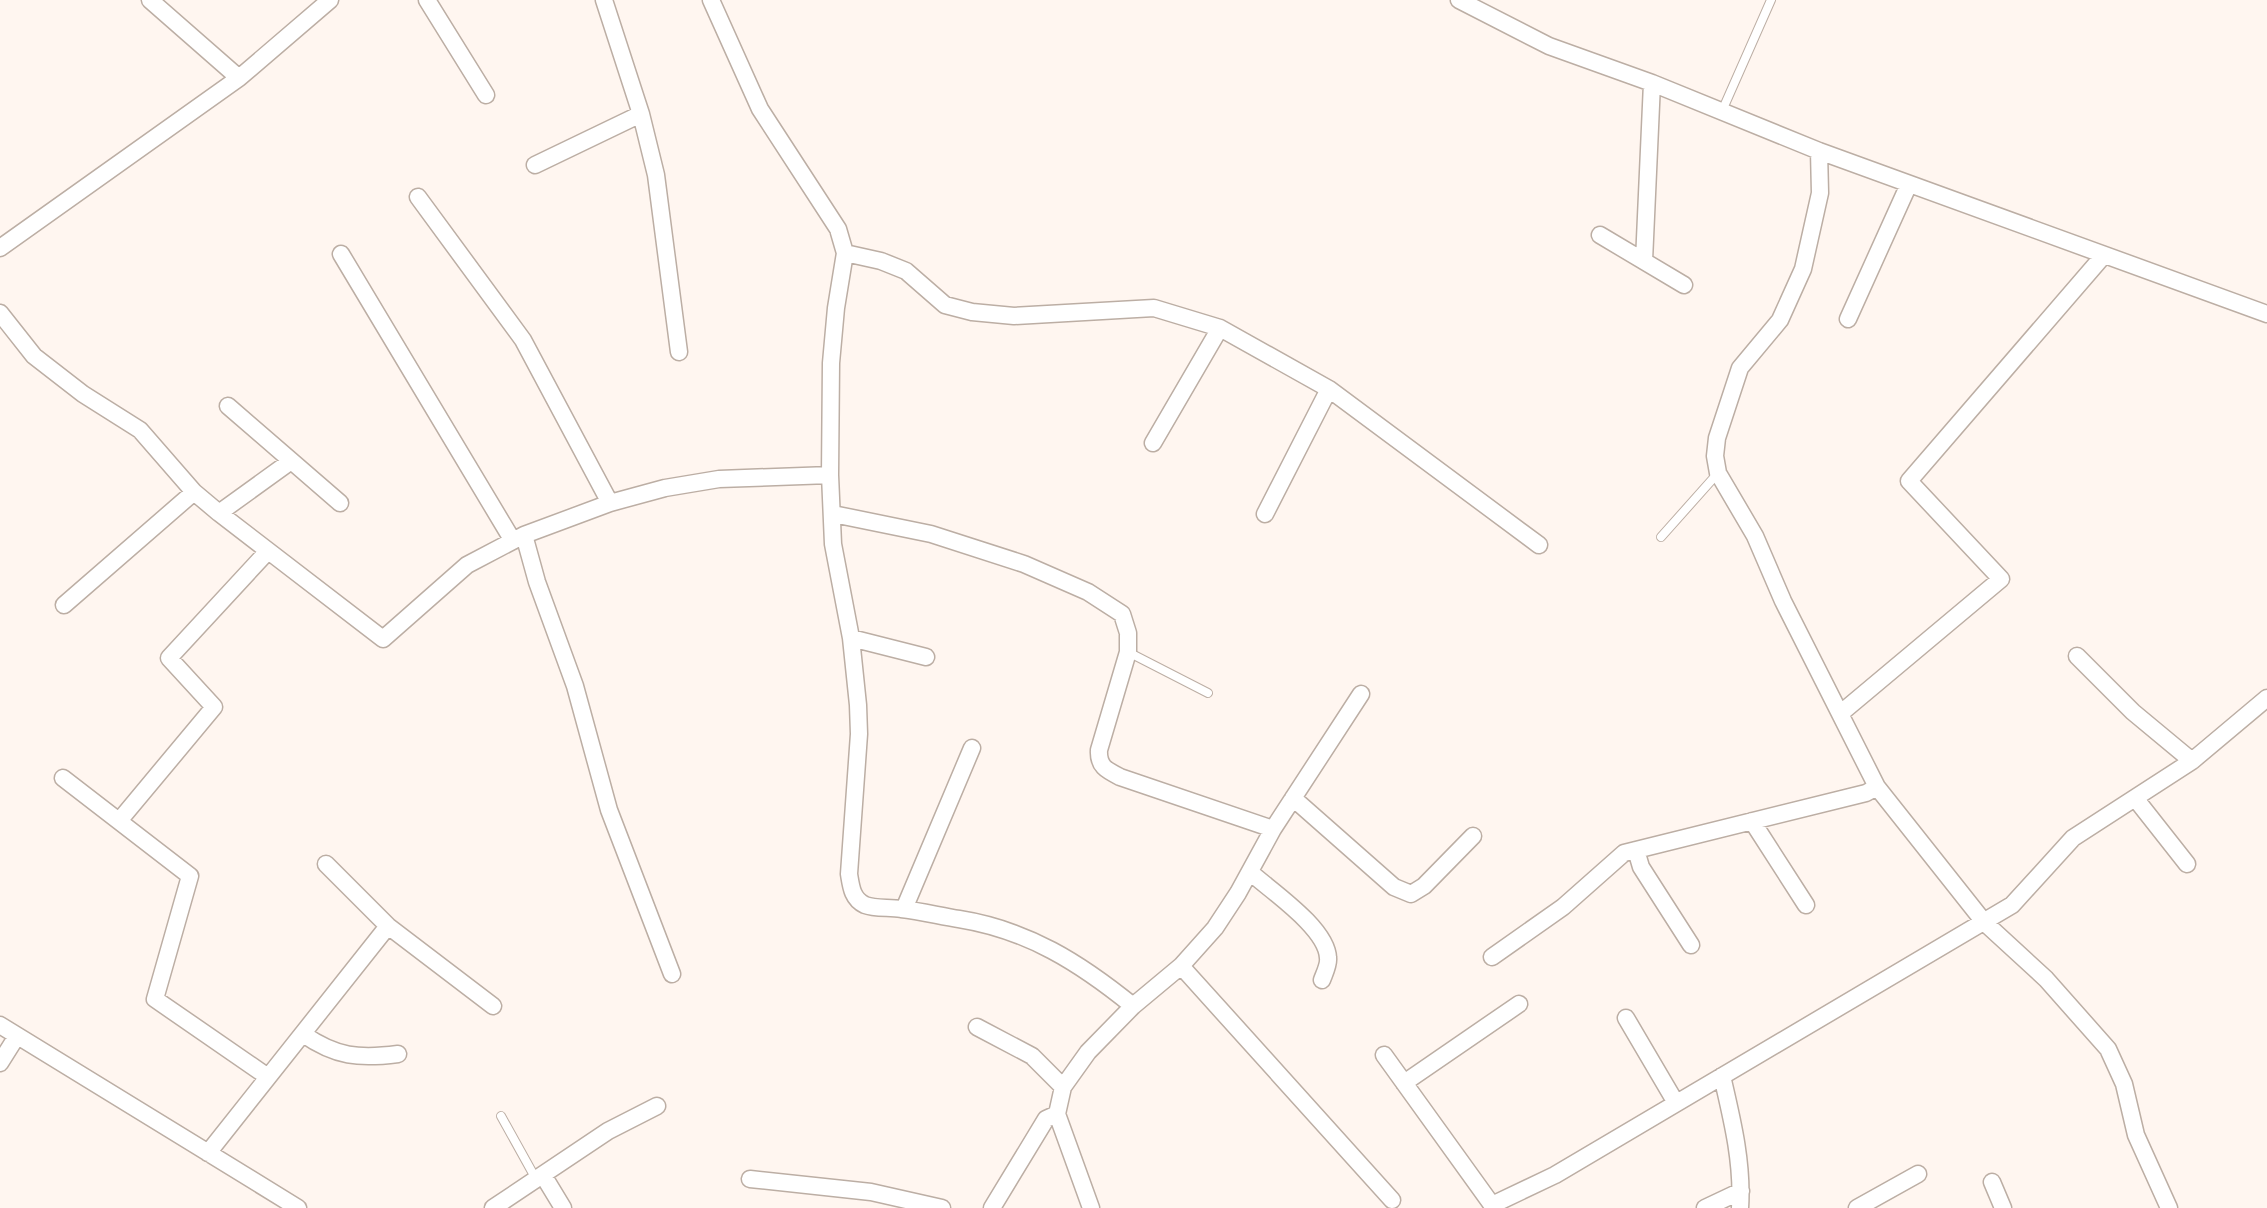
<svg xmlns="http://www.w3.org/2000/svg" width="2267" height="1208" font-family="Signika,sans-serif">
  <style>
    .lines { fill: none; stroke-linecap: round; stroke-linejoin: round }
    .lane-casing { stroke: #bcaea4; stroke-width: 10 }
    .street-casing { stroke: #bcaea4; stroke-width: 19 }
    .lane { stroke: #fff; stroke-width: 8 }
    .street { stroke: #fff; stroke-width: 16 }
  </style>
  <rect width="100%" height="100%" fill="#fff6f0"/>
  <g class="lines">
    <defs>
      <path id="lane" d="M1722 111 1771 0
        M1661 537 1718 473
        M1128 652 1208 693
        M501 1116 536 1179"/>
      <path id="street" d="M150 0 239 78
        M427 0 486 95
        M604 0 641 114 656 175 679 352
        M711 0 760 109 838 229 845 253 836 308 831 363 830 475 833 544 851 638 858 705 859 734 849 874C851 886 852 899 865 905 875 909 890 907 901 909 920 911 940 916 959 919 1028 930 1080 963 1133 1006
        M1459 0 1549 46 1652 83 1819 151 2267 314
        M1819 151 1820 193 1803 269 1780 320 1740 368 1717 438 1715 456 1718 473 1755 536 1783 601 1877 787 1984 922 2046 979 2108 1049 2124 1084 2136 1135 2169 1208
        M535 165 641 114
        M418 197 523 340 610 503
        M1600 235 1684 285
        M0 248 239 78 330 0
        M845 253 881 261 906 271 945 305 972 312 1014 316 1154 308 1220 328 1329 389 1539 545
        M341 254 513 541
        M1644 261 1652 83
        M0 313 34 356 83 394 140 430 194 492 219 513 383 639 467 565 524 535 610 503 665 488 719 479 830 475
        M1848 319 1909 184
        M228 406 340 503
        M1153 443 1220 328
        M219 513 291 461
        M833 514 931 534 1024 564 1088 592 1122 614 1128 633V652L1099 750C1098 766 1106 770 1120 777L1273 829
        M1265 514 1329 389
        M524 535 537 582 575 686 609 810 672 974
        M64 605 194 492
        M851 638 926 657
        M2077 656 2133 712 2192 761
        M1841 713 2001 579 1909 481 2104 255
        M63 778 190 876 155 999 268 1077
        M1293 798 1394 887 1411 894 1424 886 1473 836
        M2135 798 2187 864
        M119 821 214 707 169 658 267 552
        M1752 821 1806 905
        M1636 850 1641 867 1691 945
        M326 864 388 926 493 1006
        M1250 872C1271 891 1327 928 1328 958 1329 965 1324 974 1322 980
        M904 909 972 748
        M1492 957 1563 907 1624 853 1866 793 1877 787
        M1181 966 1392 1200
        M1626 1018 1676 1103
        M0 1025 298 1208
        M977 1027 1032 1056 1063 1087
        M303 1034C336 1057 359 1059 398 1054
        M1384 1055 1492 1205 1555 1175 2012 905 2073 838 2192 761 2267 698
        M0 1063 17 1036
        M1722 1076C1732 1119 1743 1163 1740 1208
        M1404 1083 1519 1004
        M208 1153 388 926
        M543 1175 563 1208
        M750 1179 871 1192 942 1208
        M1992 1182 2003 1208
        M493 1208 608 1131 657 1106
        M992 1208 1046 1119 1057 1114
        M1091 1208 1057 1114 1063 1087 1088 1052 1133 1006 1181 966 1215 928 1238 893 1273 829 1361 694
        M1705 1208 1741 1191
        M1857 1208 1918 1174"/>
    </defs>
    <use href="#lane" class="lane-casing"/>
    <use href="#street" class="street-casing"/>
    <use href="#lane" class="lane"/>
    <use href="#street" class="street"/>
  </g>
</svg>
